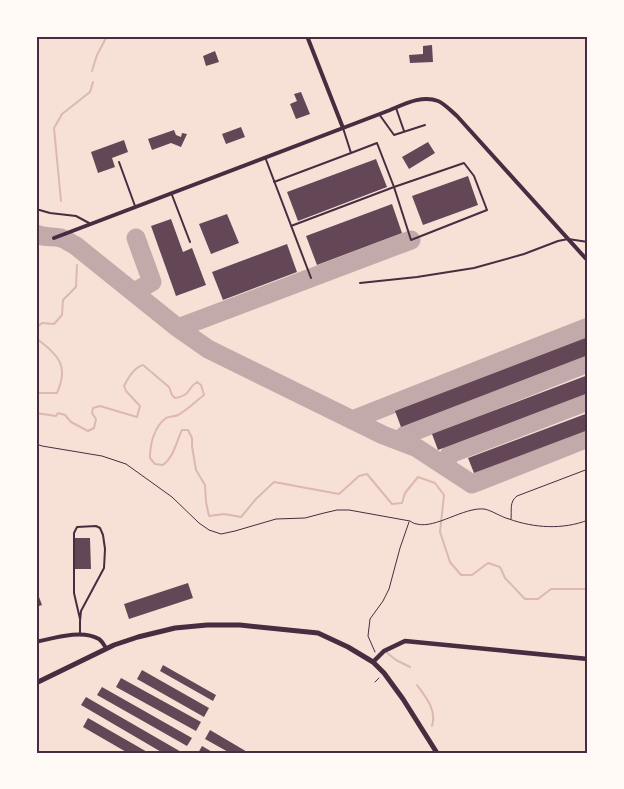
<svg xmlns="http://www.w3.org/2000/svg" width="624" height="789" font-family="'Golos Text',sans-serif">
  <style>
    .lines { fill: none; stroke-linecap: round; stroke-linejoin: round }
    .stream { stroke: #dcb8b0; stroke-width: 2 }
    .taxiway { stroke: #c3aaaa; stroke-width: 19 }
    .building { fill: #644757 }
    .path { stroke: #4a2c40; stroke-width: 1 }
    .service { stroke: #4a2c40; stroke-width: 2 }
    .minor { stroke: #4a2c40; stroke-width: 4 }
    .tertiary { stroke: #4a2c40; stroke-width: 4.5 }
    .secondary { stroke: #4a2c40; stroke-width: 5 }
    .neatline { fill: none; stroke: #4a2c40; stroke-width: 2 }
  </style>
  <rect width="100%" height="100%" fill="#f7e1d7"/>
  <g class="lines">
    <path class="stream" d="M113 36 117 38 121 36
      M92 71 97 55 107 36
      M61 201 54 128 62 114 90 92 93 82
      M36 328 42 323 54 324 62 315 63 300 76 287 77 265
      M36 338C57 355 70 364 57 393H36
      M36 413 56 416 58 413 65 415 71 422 88 431 94 428 96 419 92 413 93 408 100 406 137 417 140 406 126 391 124 386C128 378 135 367 143 365L169 387 172 395 175 398C192 395 186 389 197 382L201 385 204 395C195 402 187 410 178 415 174 417 170 416 166 418 154 427 150 444 150 458L155 464 163 465C174 457 176 442 182 430H188L192 438V446L196 470 205 485 206 502 209 516 224 514 241 517 256 499 274 482 339 494 359 476 367 474 392 504 402 503 405 493 418 477 435 483 444 495 440 532 450 562 461 575H472L488 563 500 567 505 578 525 599H538L551 589H588
      M386 652 396 660 410 667
      M417 685C426 697 437 710 432 726"/>
    <path class="taxiway" d="M36 234C45 238 52 236 61 238 66 240 71 243 76 246L178 328 208 349 383 435 417 448 472 484 588 438
      M134 292 152 282 136 238
      M178 328 411 240
      M352 420 588 327
      M399 441 405 435 588 363
      M445 466 450 454 588 401"/>
  </g>
  <path class="building" d="M432 45 433 62 410 63 409 55 423 54V46Z
    M215 51 219 62 206 66 203 56Z
    M301 92 310 114 296 119 290 104 297 101 294 94Z
    M241 127 245 137 226 144 222 134Z
    M174 130 176 135 181 137 182 133 187 134 181 147 171 143 152 150 148 139Z
    M124 140 128 152 112 158 115 167 98 173 91 152Z
    M428 142 435 153 409 169 402 157Z
    M376 159 387 187 298 221 287 192Z
    M468 176 478 205 423 225 412 196Z
    M392 204 402 233 317 265 306 236Z
    M227 214 239 243 211 254 199 224Z
    M171 219 183 252 192 248 206 285 176 296 151 226Z
    M287 244 297 272 223 300 212 272Z
    M588 337V355L401 427 395 411Z
    M588 375V393L438 450 432 434Z
    M588 413V430L474 473 468 458Z
    M75 538H90L91 569H75Z
    M188 583 193 598 129 619 124 604Z
    M36 589 42 605 36 607Z
    M163 665 216 695 213 701 160 671Z
    M142 670 209 708 204 717 137 679Z
    M121 678 201 722 196 731 116 687Z
    M102 687 192 738 187 746 97 695Z
    M86 697 183 753H163L81 705Z
    M88 718 149 753H128L83 727Z
    M210 730 249 753H230L205 739Z
    M202 746 214 753H198Z"/>
  <g class="lines">
    <path class="path" d="M36 444 42 446 102 456 126 464 172 497 199 523 209 530 221 534 235 531 276 519 305 518 324 513 337 510H349L410 521C412 522 414 524 417 524 435 529 464 507 484 509 491 510 501 517 509 519 534 528 563 530 588 520
      M511 519C512 510 509 502 517 496L588 469
      M375 652 368 636 370 619 383 601 389 589 400 548 409 522
      M375 682 379 678"/>
    <path class="service" d="M396 108 404 131
      M379 114 394 135 425 125
      M265 157 311 278
      M119 162 135 206
      M274 182 351 153
      M172 195 190 242
      M36 209 50 213 76 216 89 223
      M291 226 394 187 411 240 487 210 474 176 464 163 394 187 377 143 351 153 343 128
      M360 283 417 277 474 268 524 254 558 241 568 239 588 242
      M80 619 74 593V533L77 527 96 526 100 528 103 535 105 549 104 568 81 611 80 621V634"/>
    <path class="minor" d="M307 36 343 128
      M54 238 385 112C401 106 421 94 438 101 445 104 451 111 457 116L588 261
      M36 642C54 638 82 629 99 639 102 641 104 645 106 648"/>
    <path class="tertiary" d="M373 662 384 651 405 641 588 659"/>
    <path class="secondary" d="M36 683 114 645 138 637 175 628 207 625H240L318 633 348 647 373 662 384 673 403 699 437 753"/>
  </g>
  <rect width="624" height="789" fill="none" stroke="#fffaf5" stroke-width="75"/>
  <rect x="38" y="38" width="548" height="714" class="neatline"/>
</svg>
